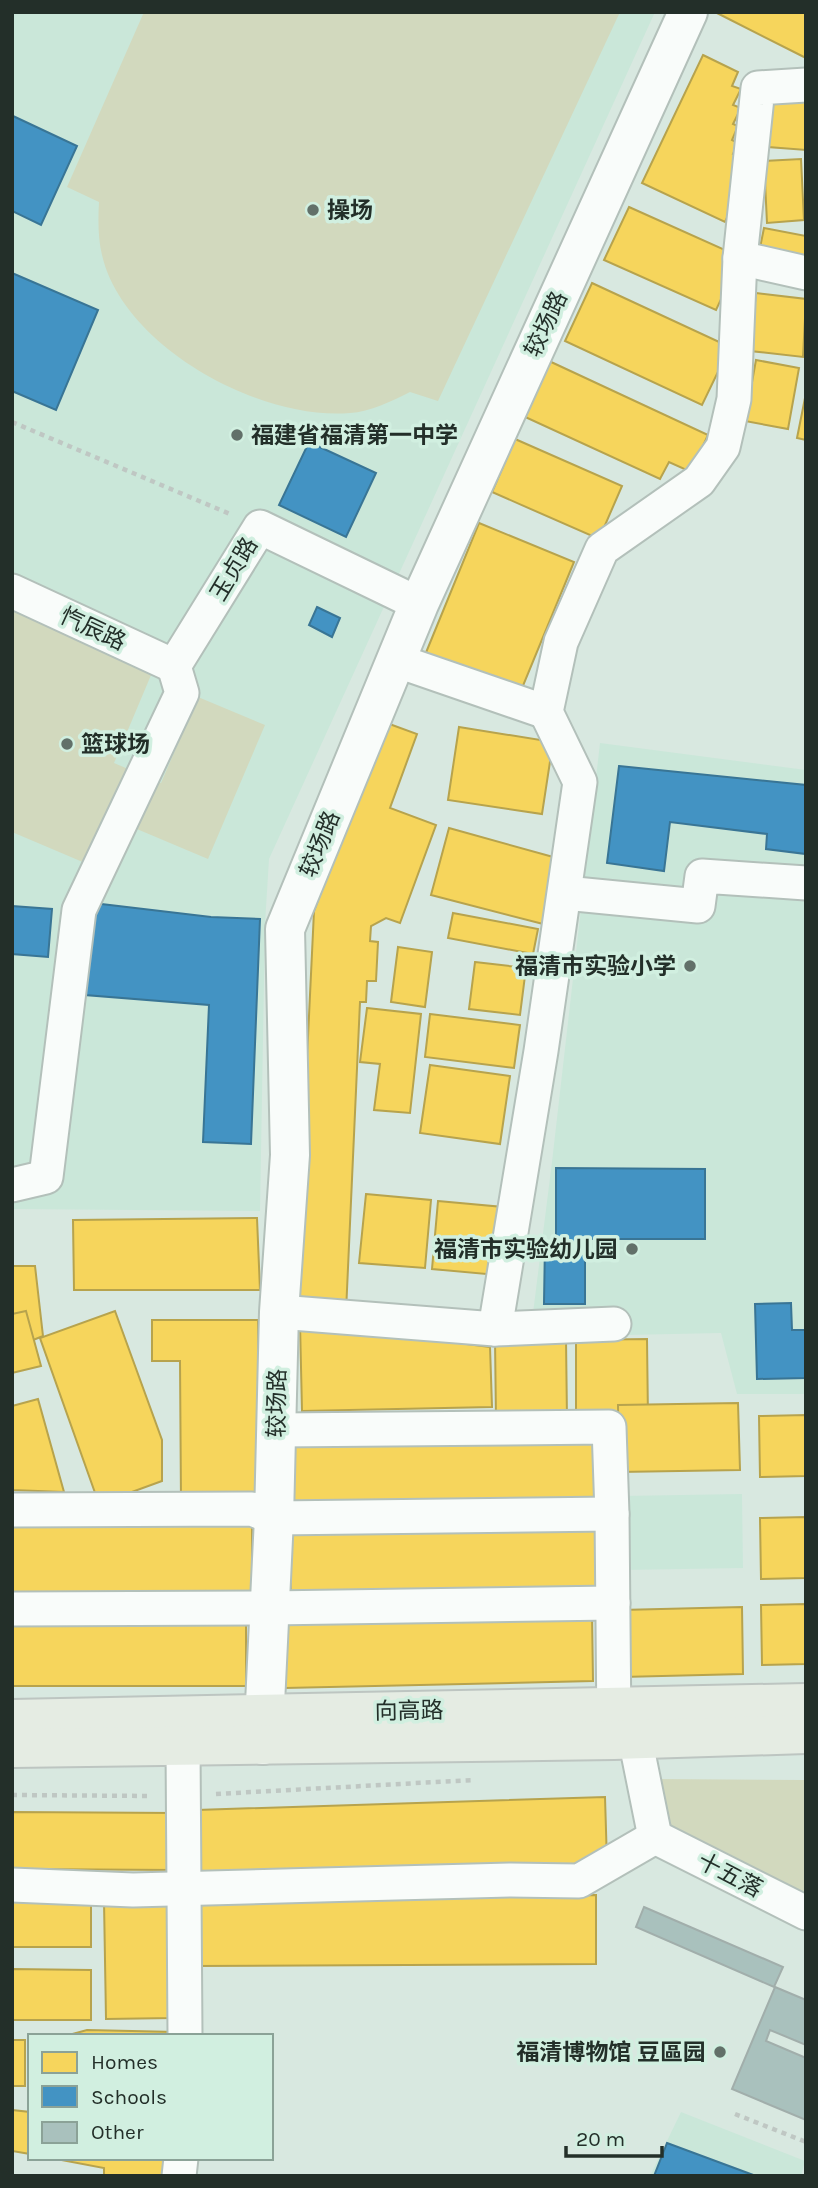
<svg xmlns="http://www.w3.org/2000/svg" width="818" height="2188" font-family="Karla,'Noto Sans SC',sans-serif">
	<style>
		.built { fill: #cae7d9 }
		.green { fill: #d2d9be }
		.homes { fill: #f6d55c; stroke: #b7a34d; stroke-width: 2 }
		.schools { fill: #4393c3; stroke: #397595; stroke-width: 2 }
		.building { fill: #a9c1bd; stroke: #a1aeab; stroke-width: 2 }
		.lines { fill: none; stroke-linecap: round; stroke-linejoin: round }
		.street-casing { stroke: #b3c0ba; stroke-width: 37 }
		.secondary-casing { stroke: #b3c0ba; stroke-width: 42 }
		.primary-casing { stroke: #bdc5c1; stroke-width: 42 }
		.path { stroke: #bfc7c3; stroke-width: 4.5; stroke-dasharray: 5 5; stroke-linecap: butt }
		.street { stroke: #f9fcfa; stroke-width: 33 }
		.secondary { stroke: #f9fcfa; stroke-width: 38 }
		.primary { stroke: #e5ece3; stroke-width: 38 }
		.poi-dot { fill: #627069; stroke: #d1efe0; stroke-width: 2.5 }
		.labels { text-anchor: middle; dominant-baseline: central; stroke-width: 7; stroke-linejoin: round; paint-order: stroke }
		.poi-label { font-size: 23px; font-weight: bold; fill: #232f29; stroke: #d1efe0; text-anchor: start }
		.street-label { font-size: 23px; fill: #232f29; stroke: #d1efe0 }
	</style>
	<rect width="100%" height="100%" fill="#d8e8e0"/>
	<g class="built">
		<path d="M12,12H655L269,859L265,924L260,1211L12,1209Z"/>
		<path d="M600,743L806,770V1394H737L721,1333L530,1337L552,1162Z"/>
		<path d="M742,1494L743,1568L623,1570L621,1496Z"/>
		<path d="M681,2112L805,2161L801,2176H650Z"/>
	</g>
	<g class="green">
		<path d="M144,12H620L438,401L410,392C392,401 370,412 350,413C261,421 123,347 102,255C98,239 98,219 99,202L67,187Z"/>
		<path d="M12,608L154,668L114,763L161,783L198,697L265,725L208,859L106,816L85,863L12,832Z"/>
		<path d="M654,1779L806,1780V1901L661,1829Z"/>
	</g>
	<g class="homes">
		<path d="M715,12H806V58Z"/>
		<path d="M703,55L738,72L732,86L741,89L733,105L741,108L733,124L738,126L732,140L738,143L733,154L740,157L738,194L725,222L642,183Z"/>
		<path d="M772,98L806,101V150L768,147Z"/>
		<path d="M801,159L804,220L767,223L764,161Z"/>
		<path d="M629,207L734,254L731,278L716,310L604,260Z"/>
		<path d="M764,228L806,236V262L759,253Z"/>
		<path d="M592,283L730,347L702,405L565,341Z"/>
		<path d="M756,293L806,299L803,357L750,351Z"/>
		<path d="M756,360L799,368L788,429L745,421Z"/>
		<path d="M549,361L708,435L691,472L669,462L660,479L523,416Z"/>
		<path d="M806,393V440L797,438Z"/>
		<path d="M515,439L622,486L599,539L492,492Z"/>
		<path d="M479,523L574,562L520,693L425,655Z"/>
		<path d="M384,722L417,734L390,808L436,825L400,923L386,918L371,926L370,941L378,942L376,981H367L366,1002H360L346,1312L295,1310L314,911Z"/>
		<path d="M459,727L553,742L542,814L448,800Z"/>
		<path d="M449,828L564,860L547,925L431,895Z"/>
		<path d="M453,913L538,929L533,954L448,938Z"/>
		<path d="M398,947L432,952L425,1007L391,1002Z"/>
		<path d="M475,962L526,968L520,1015L469,1009Z"/>
		<path d="M367,1008L421,1014L410,1113L374,1110L380,1064L360,1062Z"/>
		<path d="M430,1014L520,1025L514,1068L425,1057Z"/>
		<path d="M430,1065L510,1076L500,1144L420,1133Z"/>
		<path d="M366,1194L431,1200L425,1268L359,1263Z"/>
		<path d="M438,1201L503,1207L497,1275L432,1269Z"/>
		<path d="M257,1218L260,1290H74L73,1220Z"/>
		<path d="M12,1266H35L43,1336L21,1345L12,1309Z"/>
		<path d="M26,1311L41,1366L12,1373V1314Z"/>
		<path d="M115,1311L162,1440V1481L99,1504L40,1338Z"/>
		<path d="M152,1320H258L260,1502H181L180,1361H152Z"/>
		<path d="M300,1323L490,1347L492,1407L302,1411Z"/>
		<path d="M495,1339H566L567,1419L496,1420Z"/>
		<path d="M647,1339L648,1420L576,1421V1340Z"/>
		<path d="M38,1399L64,1492L12,1490V1406Z"/>
		<path d="M738,1403L740,1470L619,1472L618,1405Z"/>
		<path d="M806,1415V1476L760,1477L759,1416Z"/>
		<path d="M596,1437L599,1504L290,1514L289,1447Z"/>
		<path d="M252,1513V1595L12,1597V1515Z"/>
		<path d="M806,1517V1578L761,1579L760,1518Z"/>
		<path d="M597,1521L599,1588L291,1597L289,1531Z"/>
		<path d="M806,1604V1664L762,1665L761,1605Z"/>
		<path d="M742,1607L743,1674L622,1677L621,1610Z"/>
		<path d="M592,1614L593,1681L285,1688L284,1621Z"/>
		<rect x="12" y="1619" width="234" height="67"/>
		<path d="M605,1797L607,1863L198,1876L197,1810Z"/>
		<path d="M12,1812L176,1813V1870L12,1869Z"/>
		<path d="M596,1895V1964L194,1966V1898Z"/>
		<path d="M12,1896L91,1897V1947H12Z"/>
		<path d="M172,1900L174,2018L106,2019L104,1901Z"/>
		<path d="M12,1969L91,1970V2020H12Z"/>
		<path d="M87,2030L176,2032V2036H65Z"/>
		<rect x="12" y="2040" width="13" height="46"/>
		<path d="M12,2110L30,2112V2154L12,2151Z"/>
		<path d="M51,2158H169L168,2176H104V2168Z"/>
	</g>
	<g class="schools">
		<path d="M13,116L77,146L41,225L12,211Z"/>
		<path d="M12,273L98,310L56,410L12,391Z"/>
		<path d="M309,442L376,473L346,537L279,505Z"/>
		<path d="M317,607L340,618L332,637L309,625Z"/>
		<path d="M619,766L806,785V854L766,849L767,834L670,822L664,871L607,863Z"/>
		<path d="M93,903L211,917L260,919L251,1144L203,1142L209,1005L85,995Z"/>
		<path d="M12,906L52,909L48,957L12,954Z"/>
		<path d="M556,1168L705,1169V1239H585V1304H544L545,1242H556Z"/>
		<path d="M791,1303L792,1330H806V1378L757,1379L755,1304Z"/>
		<path d="M667,2143L756,2176H654Z"/>
	</g>
	<g class="building">
		<path d="M644,1907L783,1967L774,1987L636,1927Z"/>
		<path d="M775,1987L806,2000V2045L770,2030L766,2041L806,2058V2120L732,2089Z"/>
	</g>
	<g class="lines">
		<g class="street-casing">
			<g id="street">
				<path d="M740,258L806,273"/>
				<path d="M12,591L174,666"/>
				<path d="M395,660L546,712"/>
				<path d="M565,893L698,906L702,876L806,883"/>
				<path d="M12,1185L46,1177L79,910L182,693L174,666L260,527L419,604"/>
				<path d="M279,1312L495,1329L614,1324"/>
				<path d="M495,1329L541,1051L580,782L546,712L561,642L602,549L699,481L723,447L734,399L740,258L758,88L806,85"/>
				<path d="M277,1430L609,1427L612,1514L614,1731"/>
				<path d="M12,1510L252,1509L274,1518L612,1514"/>
				<path d="M12,1609L269,1608L613,1603"/>
				<path d="M635,1738L655,1837"/>
				<path d="M183,1746L185,2036"/>
				<path d="M655,1837L806,1913"/>
				<path d="M12,1885L133,1890L510,1880L579,1881L655,1837"/>
				<path d="M179,2176L181,2158"/>
			</g>
		</g>
		<g class="secondary-casing">
			<path id="secondary" d="M263,1745L274,1518L279,1312L290,1155L285,929L419,604L688,12"/>
		</g>
		<g class="primary-casing">
			<g id="primary">
				<path d="M12,1719L806,1703"/>
				<path d="M12,1748L614,1740L806,1734"/>
			</g>
		</g>
		<g class="path">
			<path d="M12,422L230,514"/>
			<path d="M216,1794L473,1780"/>
			<path d="M12,1795L151,1796"/>
			<path d="M735,2114L806,2142"/>
		</g>
		<use href="#street" class="street"/>
		<use href="#secondary" class="secondary"/>
		<use href="#primary" class="primary"/>
	</g>
	<g class="poi-dot">
		<circle cx="313" cy="210" r="7"/>
		<circle cx="237" cy="435" r="7"/>
		<circle cx="67" cy="744" r="7"/>
		<circle cx="690" cy="966" r="7"/>
		<circle cx="632" cy="1249" r="7"/>
		<circle cx="720" cy="2052" r="7"/>
	</g>
	<g class="labels">
		<g class="poi-label">
			<text x="327" y="210">操场</text>
			<text x="251" y="435">福建省福清第一中学</text>
			<text x="81" y="744">篮球场</text>
			<text x="676" y="966" text-anchor="end">福清市实验小学</text>
			<text x="618" y="1249" text-anchor="end">福清市实验幼儿园</text>
			<text x="706" y="2052" text-anchor="end">福清博物馆 豆區园</text>
		</g>
		<g class="street-label">
			<text transform="translate(546 324) rotate(-65)">较场路</text>
			<text transform="translate(234 569) rotate(-59)">玉贞路</text>
			<text transform="translate(93 629) rotate(25)">忾辰路</text>
			<text transform="translate(320 844) rotate(-68)">较场路</text>
			<text transform="translate(277 1403) rotate(-89)">较场路</text>
			<text transform="translate(409 1711) rotate(-1)">向高路</text>
			<text transform="translate(730 1875) rotate(27)">十五落</text>
		</g>
	</g>
	<rect width="818" height="2188" fill="none" stroke="#232f29" stroke-width="28"/>
	<rect x="28" y="2034" width="245" height="126" fill="#d1efe0" stroke="#8ba297" stroke-width="2"/>
	<rect x="42" y="2052" width="35" height="21" fill="#f6d55c" stroke="#8ba297" stroke-width="2"/>
	<text x="91" y="2069" font-size="21" fill="#232f29">Homes</text>
	<rect x="42" y="2086" width="35" height="21" fill="#4393c3" stroke="#8ba297" stroke-width="2"/>
	<text x="91" y="2104" font-size="21" fill="#232f29">Schools</text>
	<rect x="42" y="2122" width="35" height="21" fill="#a9c1bd" stroke="#8ba297" stroke-width="2"/>
	<text x="91" y="2139" font-size="21" fill="#232f29">Other</text>
	<path d="M566 2146v10h96v-10" fill="none" stroke="#232f29" stroke-width="3.5"/>
	<text x="576" y="2146" font-size="21" fill="#232f29" stroke="#d1efe0" stroke-width="5" paint-order="stroke">20 m</text>
</svg>
